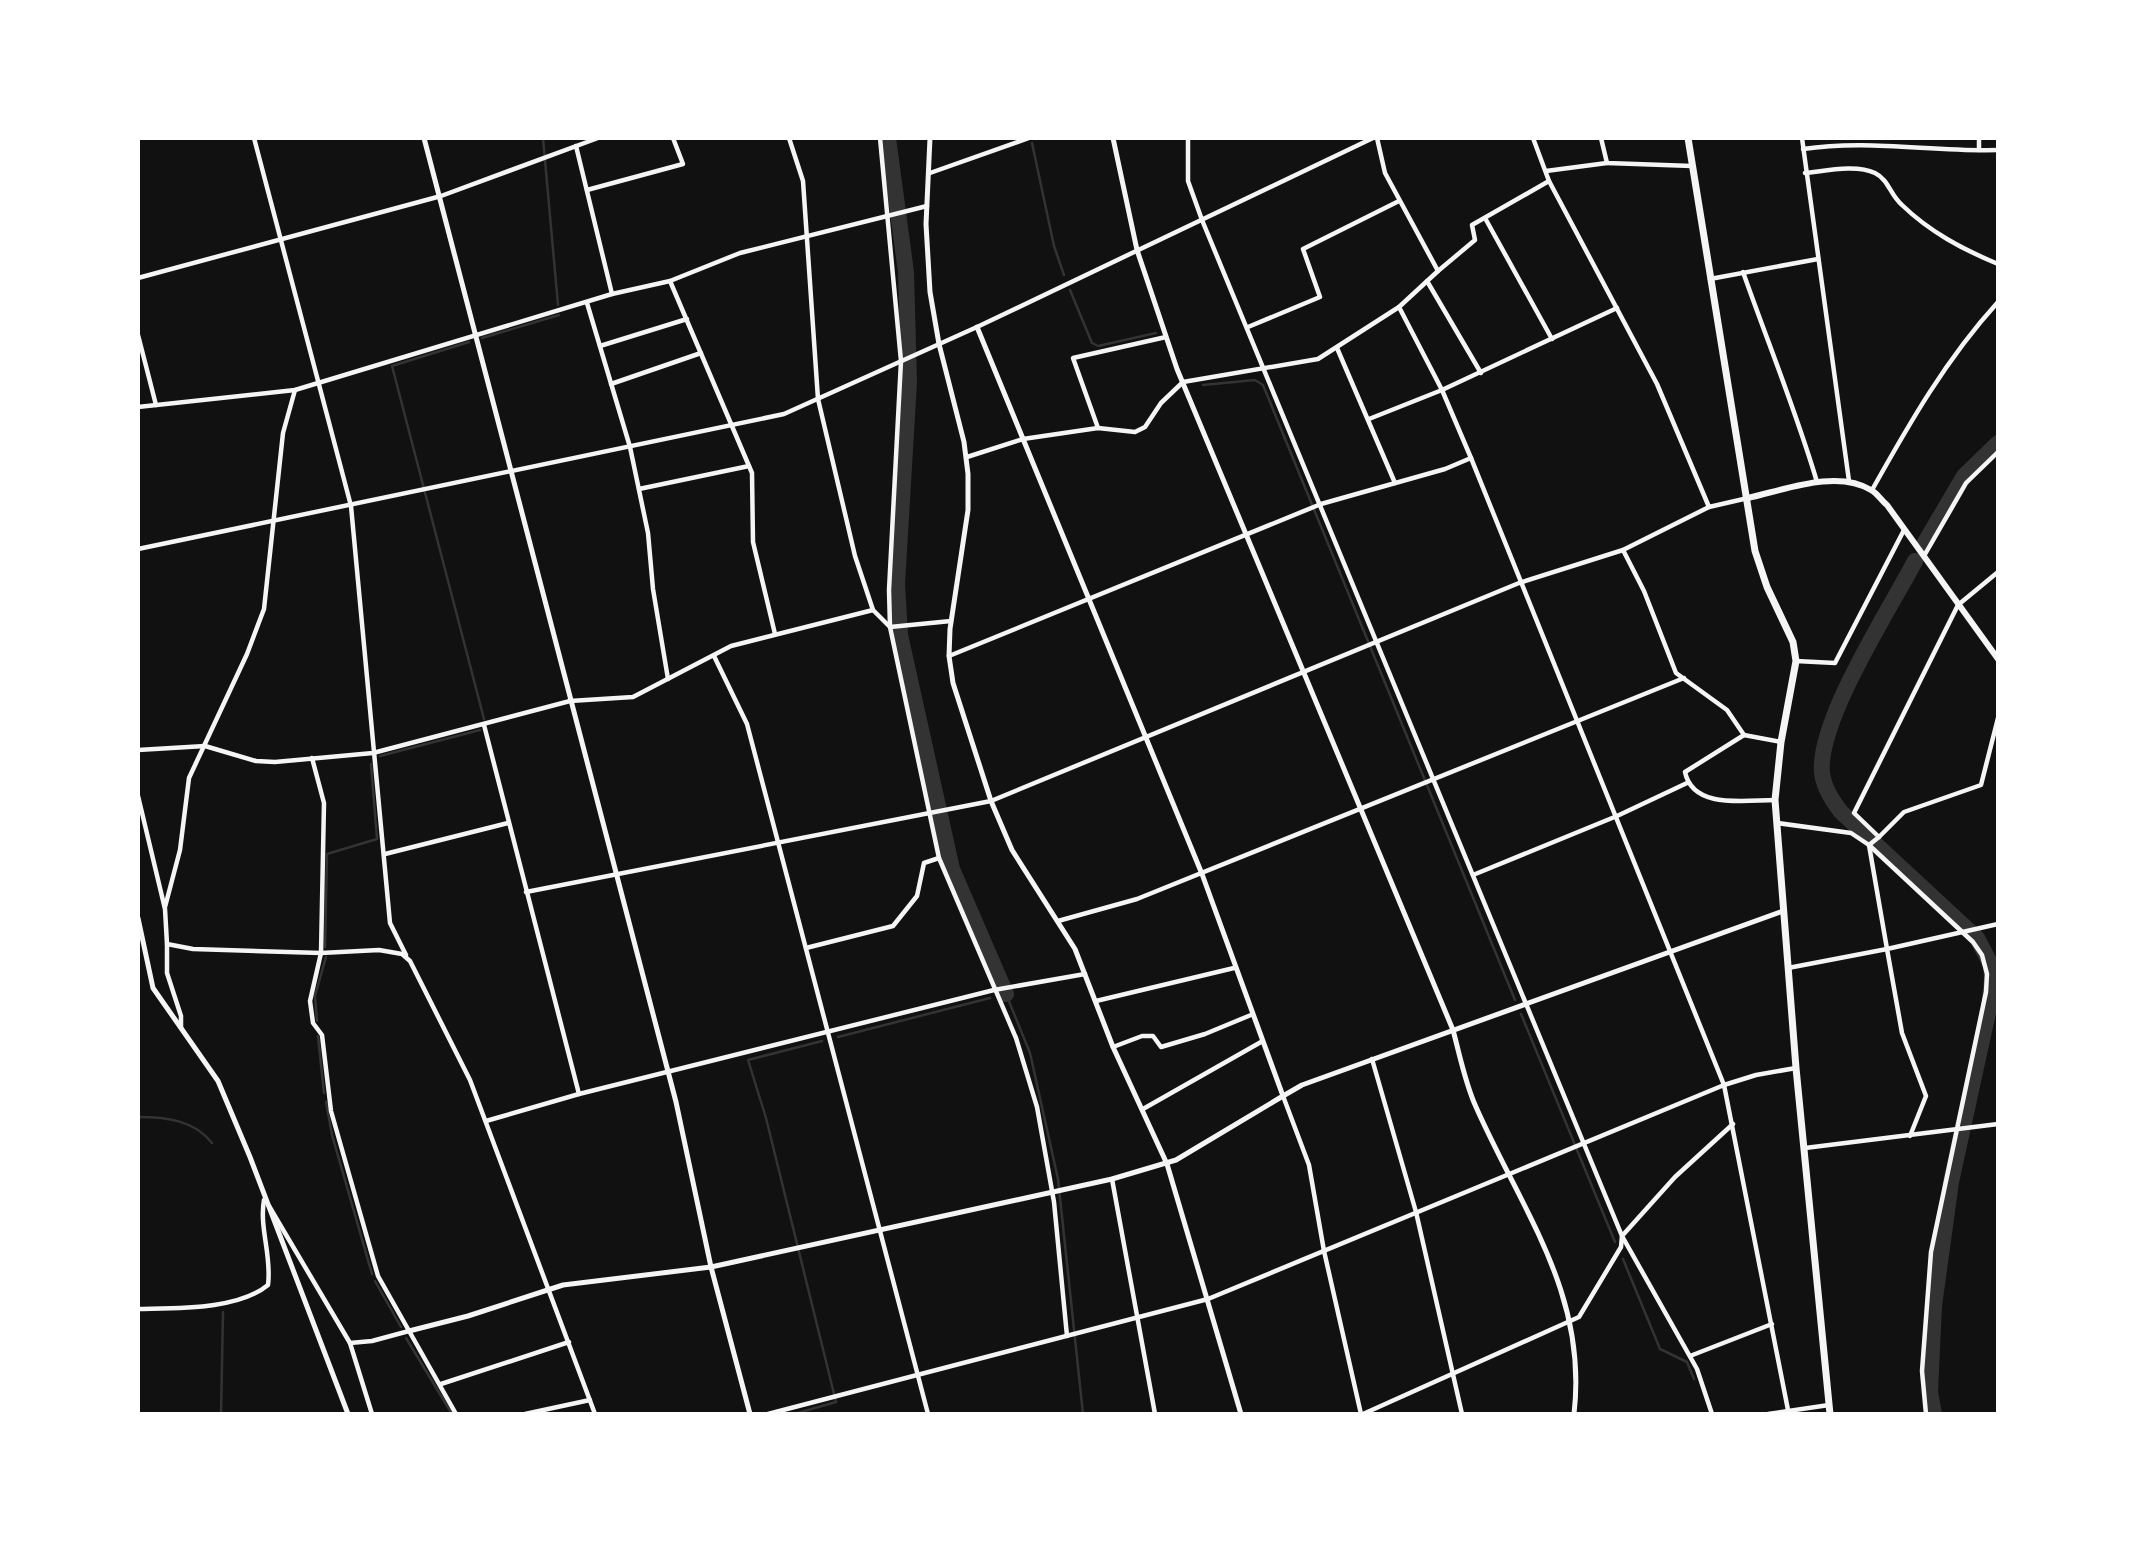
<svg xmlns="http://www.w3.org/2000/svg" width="2136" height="1552" font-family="'Roboto Condensed',sans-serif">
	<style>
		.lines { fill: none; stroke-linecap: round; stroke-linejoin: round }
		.stream { stroke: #333; stroke-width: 2.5 }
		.river { stroke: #333; stroke-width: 16 }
		.minor { stroke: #f5f5f5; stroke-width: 4.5 }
		.tertiary { stroke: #f5f5f5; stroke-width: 5 }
		.secondary { stroke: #f5f5f5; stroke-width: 6 }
		.primary { stroke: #f5f5f5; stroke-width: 7 }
	</style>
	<rect width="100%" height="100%" fill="#111"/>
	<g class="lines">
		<g class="stream">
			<path d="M543,138L558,305"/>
			<path d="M1032,143L1054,246L1064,275"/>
			<path d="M1070,290L1092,343L1098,346L1156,333"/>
			<path d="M482,338L559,315"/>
			<path d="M469,342L392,366L484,719"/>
			<path d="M1203,385L1255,380L1263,385L1515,1000"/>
			<path d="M380,756L480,730"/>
			<path d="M325,947L327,854L377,839L371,764"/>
			<path d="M1002,995L1006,994L1030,1053L1058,1179L1083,1414"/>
			<path d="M1521,1014L1615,1242"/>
			<path d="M317,1021L315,996L326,957"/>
			<path d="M318,1036L324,1093"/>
			<path d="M838,1037L990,998"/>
			<path d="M326,1102L332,1135L372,1274"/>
			<path d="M138,1117C166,1117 194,1120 212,1143"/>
			<path d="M1623,1259L1660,1349L1687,1362L1694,1379"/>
			<path d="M375,1281L401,1327"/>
			<path d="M406,1338L452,1414"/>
			<path d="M221,1414L223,1312"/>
			<path d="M794,1414L836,1402L766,1118L748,1060L822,1041"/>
		</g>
		<g class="river">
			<path d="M888,138L906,272L909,382L897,584L900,635L952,869L1006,994"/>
			<path d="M1924,544L1964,476L1998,443"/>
			<path d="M1915,561C1890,609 1817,721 1822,773C1824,788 1832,800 1841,812L1977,938L1991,965L1992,979L1989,1008L1951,1182L1934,1306L1930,1392L1934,1414"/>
		</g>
		<g class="minor">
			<path d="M254,138L351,506L390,923L406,955"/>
			<path d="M789,138L803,181L818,399L855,556L873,610L890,627L951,621"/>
			<path d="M880,138L901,361L889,590L890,627L939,858L1016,1038L1037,1107L1054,1202L1067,1336"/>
			<path d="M1188,138V181L1202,220L1622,1236L1697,1369L1712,1414"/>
			<path d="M1377,138L1385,173L1438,271L1399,307L1442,390L1471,458L1724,1085L1788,1410"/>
			<path d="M1533,138L1549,181L1657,384L1709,507L1748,498"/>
			<path d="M1601,138L1607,163L1692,166"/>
			<path d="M1802,138L1849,481"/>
			<path d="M576,146L612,294"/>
			<path d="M1803,149C1868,139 1932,152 1998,150"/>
			<path d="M1979,150V138"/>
			<path d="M1546,171L1607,163"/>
			<path d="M930,173L1029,138"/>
			<path d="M1805,173C1825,171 1856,164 1875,173C1889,180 1890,195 1902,205C1930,232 1962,249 1998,264"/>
			<path d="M587,190L683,164L673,138"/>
			<path d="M1485,218L1552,339"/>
			<path d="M1438,271L1475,240L1472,225L1549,181"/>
			<path d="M1743,272C1768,343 1796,411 1817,482"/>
			<path d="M138,278L441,196L598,138"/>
			<path d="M1710,279L1818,259"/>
			<path d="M670,281L752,473L753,542L775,634"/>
			<path d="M1427,281L1481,373"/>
			<path d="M587,303L630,447L648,533L653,589L668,679"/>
			<path d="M1248,327L1320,297L1303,249L1399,201"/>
			<path d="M138,335L156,405"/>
			<path d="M600,346L687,319"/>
			<path d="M1337,348L1395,483"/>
			<path d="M611,384L701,353"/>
			<path d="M138,407L295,390L612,294L670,281L740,253L927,206"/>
			<path d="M1369,419L1442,390L1617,308"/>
			<path d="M1098,428L1073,358L1166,337"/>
			<path d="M967,457L1023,439L1098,428L1135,432L1145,427L1161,403L1183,382L1318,359L1399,307"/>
			<path d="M639,489L749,466"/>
			<path d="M1872,490C1909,424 1946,359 1998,302"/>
			<path d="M138,549L784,414L977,327L1373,138"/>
			<path d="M1623,550L1644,591L1676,673L1727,710L1744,735L1685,772C1693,810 1746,800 1775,800"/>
			<path d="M1924,556L1966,483L1998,452"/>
			<path d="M714,656L747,724L928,1414"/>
			<path d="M949,656L1321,504L1445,469L1471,458"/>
			<path d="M1796,661L1835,663L1904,530"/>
			<path d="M484,725L579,1094L486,1121"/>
			<path d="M1744,735L1781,742"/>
			<path d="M138,750L205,746L256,761L275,762L373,753L570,701L633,697L731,646L873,610"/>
			<path d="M312,758L324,803L321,953L310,1001L313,1023L322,1035L331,1111L378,1276L456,1414"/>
			<path d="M138,796L165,909L167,944L193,949L321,953L379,950L402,954L410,961L470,1080L595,1414"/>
			<path d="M1777,823L1851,833L1869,845L1973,942L1982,955L1987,974L1986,992L1931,1252L1922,1371L1926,1414"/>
			<path d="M1879,837L1904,812L1981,785L1998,718"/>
			<path d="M385,854L508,823"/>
			<path d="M1473,875L1617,816L1687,783"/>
			<path d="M526,892L991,801L1519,583L1623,550L1709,507"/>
			<path d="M165,907L180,850L189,778L247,654L264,609L283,433L295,390"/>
			<path d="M1058,921L1137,899L1684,678"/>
			<path d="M167,944V973L181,1016V1028"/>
			<path d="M806,948L893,926L917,896L924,863L939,858"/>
			<path d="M1788,968L1887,949L1869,845L1879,837L1854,813L1958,605L1998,572"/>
			<path d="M1096,1001L1234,968"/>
			<path d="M1113,1047L1142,1036H1153L1161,1047L1205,1034L1251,1015"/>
			<path d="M1372,1059L1416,1212L1462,1414"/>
			<path d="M579,1094L994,990L1085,974"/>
			<path d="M1283,1096L1309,1165L1324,1251L1361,1414"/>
			<path d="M1143,1109L1261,1042"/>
			<path d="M1910,1136L1926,1096L1902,1033L1887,949L1998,924"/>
			<path d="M1805,1148L1998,1124"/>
			<path d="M1112,1179L1155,1414"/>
			<path d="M269,1206L350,1343L372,1341L409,1331"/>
			<path d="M138,1309C177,1308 238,1310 268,1285C272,1256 259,1228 264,1200"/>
			<path d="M350,1343L372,1414"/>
			<path d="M1690,1356L1772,1324"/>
			<path d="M441,1384L569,1342"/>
			<path d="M525,1414L590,1400"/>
			<path d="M768,1414L1208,1299L1724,1085L1756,1075L1796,1068"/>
			<path d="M1363,1414L1579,1317L1621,1247L1622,1236L1675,1177L1733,1124"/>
			<path d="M1768,1414L1829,1405"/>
		</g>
		<g class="tertiary">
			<path d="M424,138L676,1102L711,1267L750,1414"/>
			<path d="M930,138L926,224L930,292L939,344L964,442L968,474V510L950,629L949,656L953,683L991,801L1012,850L1075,949L1113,1047L1167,1164L1241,1414"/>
			<path d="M1113,138L1137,250L1177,369L1453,1030C1460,1056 1465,1083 1476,1107C1522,1211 1588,1294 1574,1414"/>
			<path d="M138,918L153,988L218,1081L250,1157L348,1414"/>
			<path d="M1283,1096L1302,1085L1783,911"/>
			<path d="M409,1331L468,1316L563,1285L711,1267L1112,1179L1176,1160L1283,1096L1202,874L977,327"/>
		</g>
		<path class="secondary" d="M1748,498C1784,490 1837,469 1871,490C1877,493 1882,501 1887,505L1998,659"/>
		<path class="primary" d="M1688,138L1755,551L1767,587L1793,642L1796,661L1781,742L1775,800L1796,1068L1830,1414"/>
	</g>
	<rect width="2136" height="1552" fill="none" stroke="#ffffff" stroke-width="280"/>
</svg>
